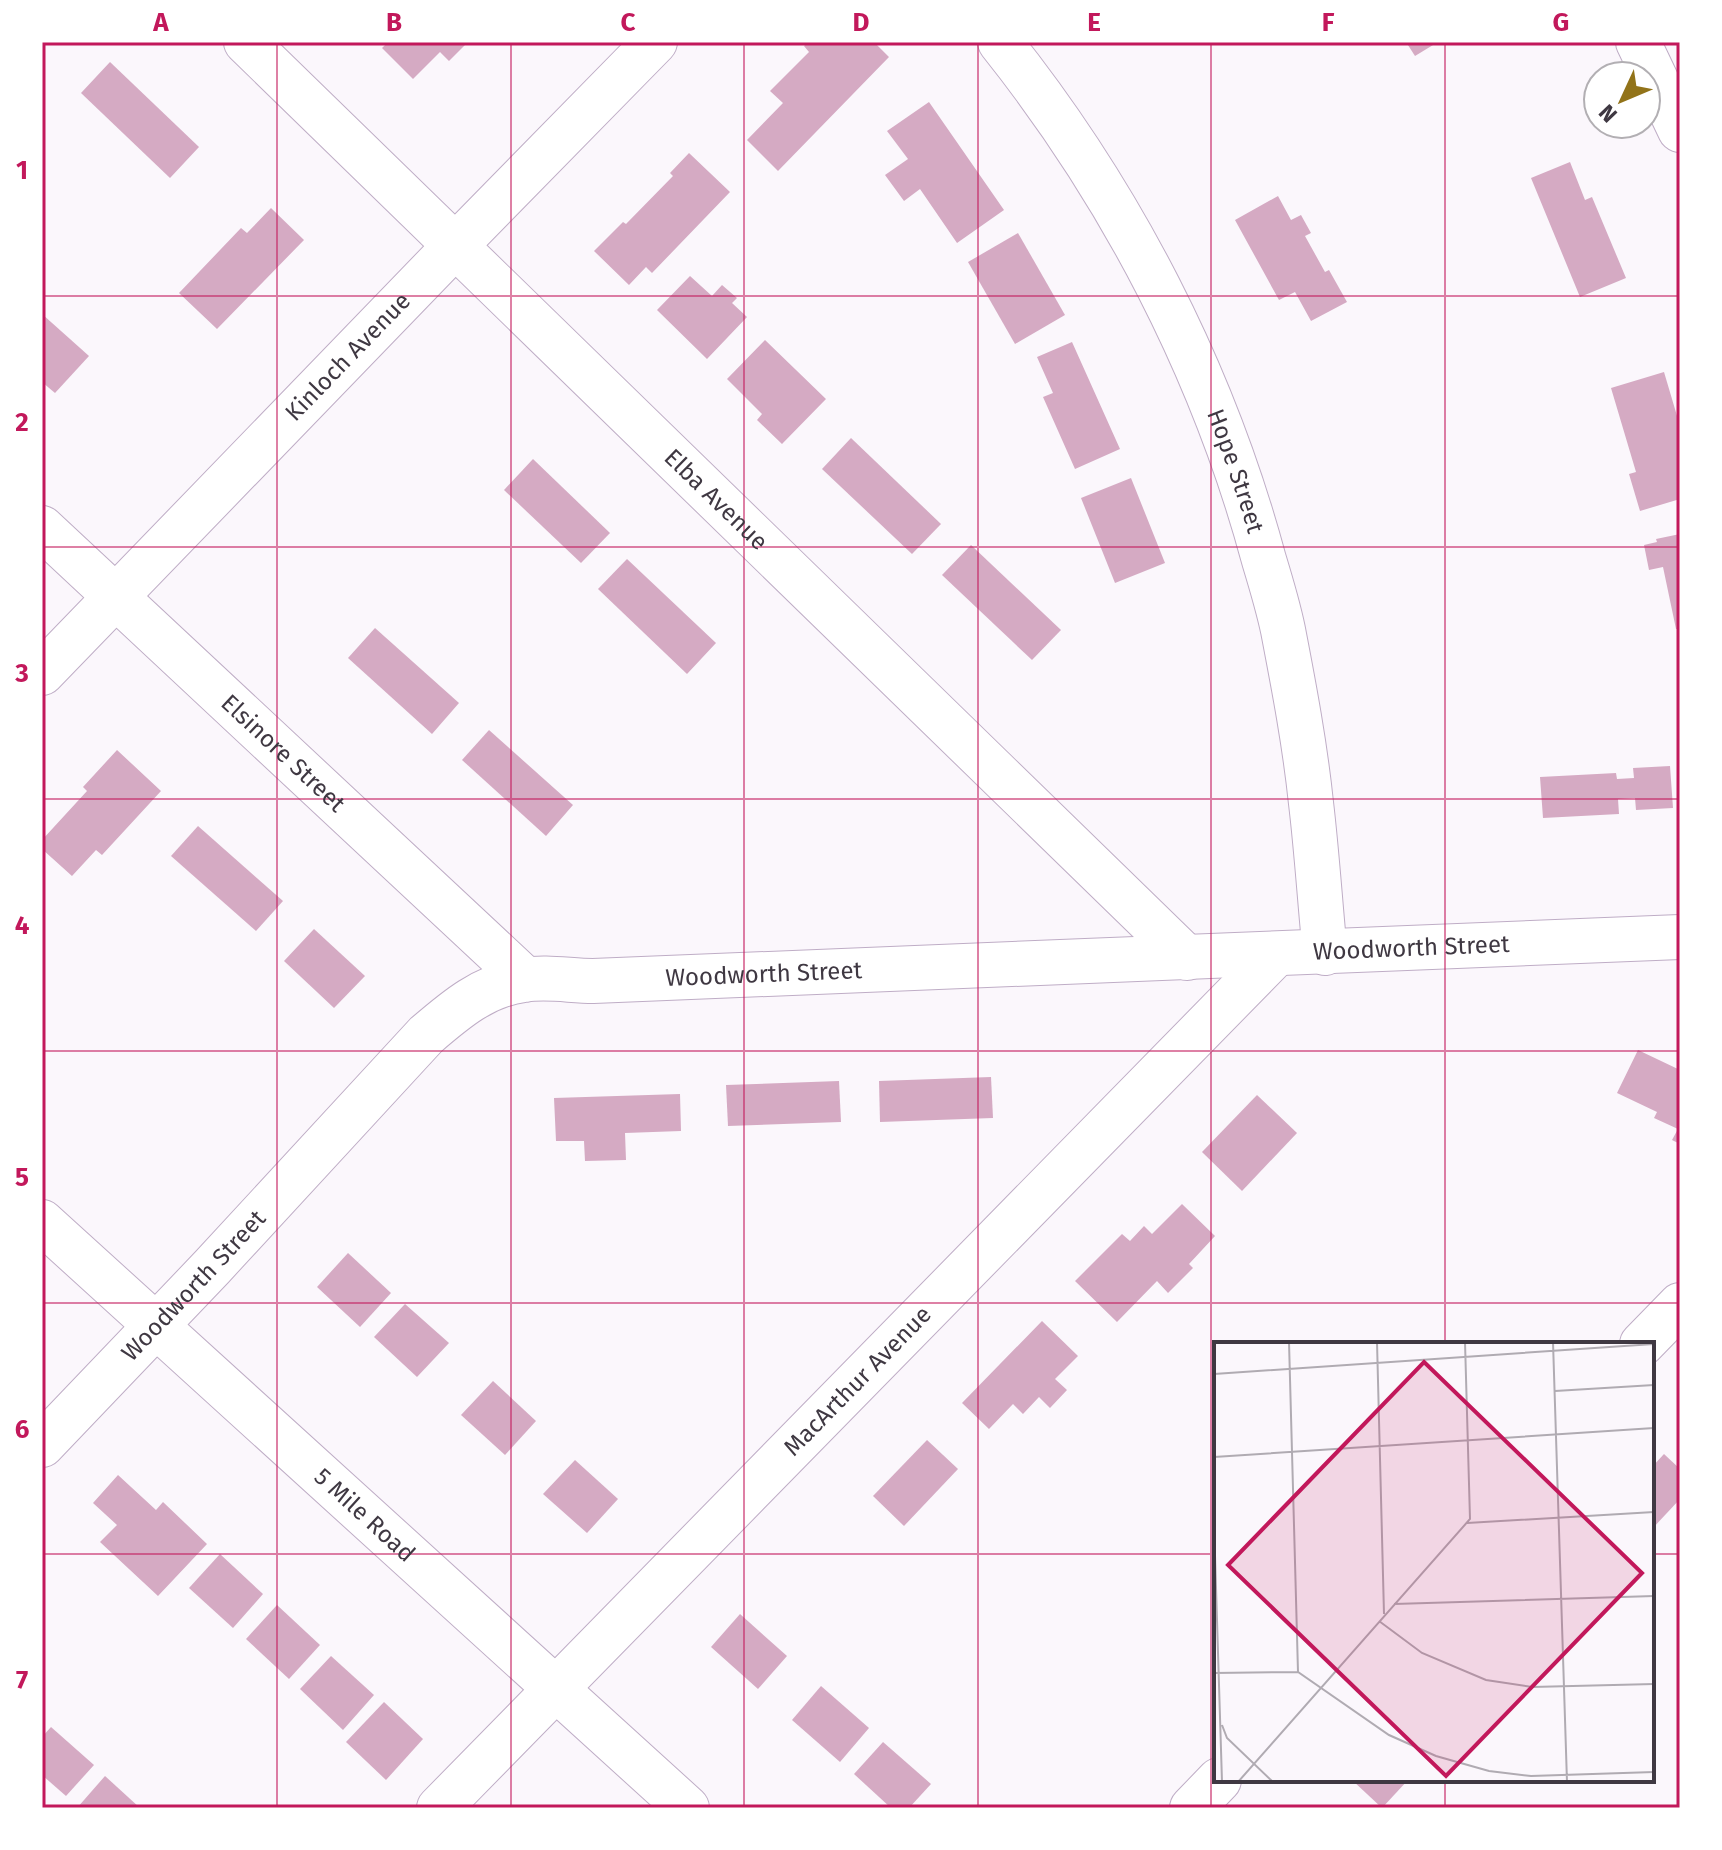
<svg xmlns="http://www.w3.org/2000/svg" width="1722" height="1850" font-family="'Fira Sans',sans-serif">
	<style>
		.building { fill: #d5aac3 }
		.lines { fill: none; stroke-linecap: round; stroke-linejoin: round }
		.minor-casing { stroke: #bfadc6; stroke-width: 46 }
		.major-casing { stroke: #bfadc6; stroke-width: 46 }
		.minor { stroke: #fff; stroke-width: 44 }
		.major { stroke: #fff; stroke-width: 44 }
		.grid { fill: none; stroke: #c2185b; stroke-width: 2; stroke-opacity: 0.55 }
		.labels { text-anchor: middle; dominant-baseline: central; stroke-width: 8; stroke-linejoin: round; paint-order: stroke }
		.street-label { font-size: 24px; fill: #3f3842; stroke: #fff }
		.inset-road { fill: none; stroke: #b0abb2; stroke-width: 2 }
		.view { fill: #c2185b; fill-opacity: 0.15; stroke: #c2185b; stroke-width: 4 }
		.inset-edge { fill: none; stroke: #3f3842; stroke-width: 4 }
		.neatline { fill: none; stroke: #c2185b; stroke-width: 3 }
		.grid-label { font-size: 26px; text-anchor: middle; font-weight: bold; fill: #c2185b }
	</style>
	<rect width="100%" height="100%" fill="#fbf7fc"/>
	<g class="building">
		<path d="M388,42H468L449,61L440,52L413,79L382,48Z"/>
		<path d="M808,42H874L889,57L778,171L747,140L783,103L770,91L809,52L804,46Z"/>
		<path d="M1406,42H1438L1415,56Z"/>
		<path d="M110,62L199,147L170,178L81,93Z"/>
		<path d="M929,102L1004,210L957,243L920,189L904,201L885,175L908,159L887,131Z"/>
		<path d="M689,153L730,192L652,273L646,267L629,285L594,251L623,222L626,224L673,176L670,173Z"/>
		<path d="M1570,162L1585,200L1592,197L1626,278L1580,297L1531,178Z"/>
		<path d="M1278,196L1291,220L1301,215L1311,233L1305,236L1325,272L1329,270L1347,302L1311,321L1295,292L1279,300L1235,220Z"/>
		<path d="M271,208L304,240L217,329L179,293L241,228L247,233Z"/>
		<path d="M1018,233L1065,315L1015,344L968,262Z"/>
		<path d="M690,276L712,296L722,285L737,298L732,303L747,317L707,359L657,310Z"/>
		<path d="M42,314L89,356L55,393L42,382Z"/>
		<path d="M765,340L826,399L782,444L757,420L762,414L727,379Z"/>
		<path d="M1072,342L1120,449L1075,469L1043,397L1053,393L1037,357Z"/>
		<path d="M1664,372L1680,426V499L1640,511L1629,474L1636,472L1611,388Z"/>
		<path d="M851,438L941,524L912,554L822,469Z"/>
		<path d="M533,459L610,533L581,563L504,490Z"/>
		<path d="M1131,478L1165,563L1115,583L1081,498Z"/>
		<path d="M1680,534V629H1676L1663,567L1649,570L1644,545L1657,542L1656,539Z"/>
		<path d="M971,545L1061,630L1032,660L942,575Z"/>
		<path d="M627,559L716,643L687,674L598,589Z"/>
		<path d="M375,628L459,703L432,734L348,658Z"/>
		<path d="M489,730L573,805L546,836L462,760Z"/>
		<path d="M117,750L161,791L102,855L96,850L72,876L42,849V840L87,791L83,787Z"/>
		<path d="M1670,766L1673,808L1636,810L1635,798L1618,799L1619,814L1543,818L1540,777L1616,773L1617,779L1634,778L1633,768Z"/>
		<path d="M198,826L283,901L256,931L171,856Z"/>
		<path d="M314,929L365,976L334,1008L284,961Z"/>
		<path d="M1638,1050L1680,1070V1144L1672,1140L1678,1129L1654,1118L1657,1112L1617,1093Z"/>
		<path d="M991,1077L993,1118L880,1122L879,1081Z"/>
		<path d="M839,1081L841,1122L728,1126L726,1085Z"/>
		<path d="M680,1094L681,1131L625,1133L626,1160L585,1161L584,1141H556L554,1098Z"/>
		<path d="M1257,1095L1297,1133L1242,1191L1202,1152Z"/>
		<path d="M1182,1204L1215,1236L1189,1264L1193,1268L1168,1293L1157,1281L1117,1322L1075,1281L1122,1234L1130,1241L1144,1226L1152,1234Z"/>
		<path d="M348,1253L391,1293L360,1327L317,1287Z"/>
		<path d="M405,1304L449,1343L417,1377L374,1337Z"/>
		<path d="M1042,1321L1078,1356L1055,1379L1067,1390L1050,1408L1039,1397L1023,1414L1013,1404L989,1429L962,1403Z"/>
		<path d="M493,1381L536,1421L505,1455L461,1415Z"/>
		<path d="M927,1440L958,1469L904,1526L873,1496Z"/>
		<path d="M1664,1454L1680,1469V1499L1652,1529V1467Z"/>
		<path d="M575,1460L618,1499L587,1533L543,1494Z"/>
		<path d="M118,1475L156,1510L163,1502L207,1544L158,1596L100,1542L117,1525L93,1503Z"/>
		<path d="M220,1554L263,1594L233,1628L189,1588Z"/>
		<path d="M277,1605L320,1645L289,1679L246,1639Z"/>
		<path d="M740,1614L787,1656L758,1689L711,1647Z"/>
		<path d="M331,1656L374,1695L343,1730L300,1689Z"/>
		<path d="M821,1686L869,1728L840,1762L792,1720Z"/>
		<path d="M384,1702L423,1739L386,1780L346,1742Z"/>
		<path d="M51,1727L94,1765L66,1796L42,1775V1737Z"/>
		<path d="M883,1742L931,1784L909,1808H891L854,1774Z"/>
		<path d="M105,1776L140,1808H77Z"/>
		<path d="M1352,1780H1408L1382,1808Z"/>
	</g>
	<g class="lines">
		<g class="minor-casing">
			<g id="minor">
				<path id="s1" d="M246,42L1187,958"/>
				<path id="s2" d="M1000,42C1122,195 1213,371 1264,560C1271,583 1278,606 1283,630C1294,687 1305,745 1311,803C1317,853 1320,903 1325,953"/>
				<path d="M1638,42L1680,130"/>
				<path id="s3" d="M42,528L525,979"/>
				<path id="s4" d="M42,673L454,247L655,42"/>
				<path d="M1642,1344L1680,1305"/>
				<path id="s5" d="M42,1445L212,1267L426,1035C455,1010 484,985 524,980C546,976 571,981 593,981L1680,937"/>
				<path id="s6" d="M439,1808L1275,955"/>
				<path d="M1192,1808L1219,1780"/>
			</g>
		</g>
		<g class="major-casing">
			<g id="major">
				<path id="s7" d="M42,1222L687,1808"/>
			</g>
		</g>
		<use href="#minor" class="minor"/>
		<use href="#major" class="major"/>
	</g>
	<path class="grid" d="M277,42V1808M511,42V1808M744,42V1808M978,42V1808M1211,42V1808M1445,42V1344M42,296H1680M42,547H1680M42,799H1680M42,1051H1680M42,1303H1680M42,1554H1216M1652,1554H1680M1445,1780V1808"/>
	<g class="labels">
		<g class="street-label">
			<text stroke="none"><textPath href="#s4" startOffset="440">Kinloch Avenue</textPath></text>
			<text stroke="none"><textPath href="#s2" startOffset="492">Hope Street</textPath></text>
			<text stroke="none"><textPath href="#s1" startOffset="656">Elba Avenue</textPath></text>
			<text stroke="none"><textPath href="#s3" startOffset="330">Elsinore Street</textPath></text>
			<text stroke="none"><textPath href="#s5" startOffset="1564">Woodworth Street</textPath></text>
			<text stroke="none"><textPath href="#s5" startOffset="916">Woodworth Street</textPath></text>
			<text stroke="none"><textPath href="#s5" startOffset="220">Woodworth Street</textPath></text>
			<text stroke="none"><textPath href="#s6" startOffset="598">MacArthur Avenue</textPath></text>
			<text stroke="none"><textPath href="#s7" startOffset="436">5 Mile Road</textPath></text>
		</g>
	</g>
	<g transform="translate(1214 1342)">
		<rect width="440" height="440" fill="#fbf7fc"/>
		<path class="inset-road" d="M75,0L84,330M163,0L170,272M339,0L353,440M0,32L440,2M341,49L440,43M0,115L440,86M0,181L8,440M253,181L440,170M180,262L440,254M165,279L208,311L272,338L318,345L440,342M0,331L84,330L175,393L222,414L275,429L317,434L440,430M8,383L13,396L59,440M24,440L256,177L251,0"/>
		<path class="view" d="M210,20L428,231L232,434L14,223Z"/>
		<rect width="440" height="440" class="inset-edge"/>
	</g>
	<rect width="1722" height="1850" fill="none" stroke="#ffffff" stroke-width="88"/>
	<g transform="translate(1622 100) rotate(226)"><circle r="38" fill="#ffffff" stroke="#b2afb3" stroke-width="2"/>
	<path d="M0-6L14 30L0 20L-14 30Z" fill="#927319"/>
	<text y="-12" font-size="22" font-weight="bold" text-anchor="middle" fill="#3f3842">N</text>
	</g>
	<rect x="44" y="44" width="1634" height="1762" class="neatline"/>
	<g class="grid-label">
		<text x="161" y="31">A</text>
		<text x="394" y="31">B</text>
		<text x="628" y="31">C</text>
		<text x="861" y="31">D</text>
		<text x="1094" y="31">E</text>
		<text x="1328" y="31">F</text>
		<text x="1561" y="31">G</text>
		<text x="22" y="179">1</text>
		<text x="22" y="431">2</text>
		<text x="22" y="682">3</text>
		<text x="22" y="934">4</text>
		<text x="22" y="1186">5</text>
		<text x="22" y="1438">6</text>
		<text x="22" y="1689">7</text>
	</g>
</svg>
